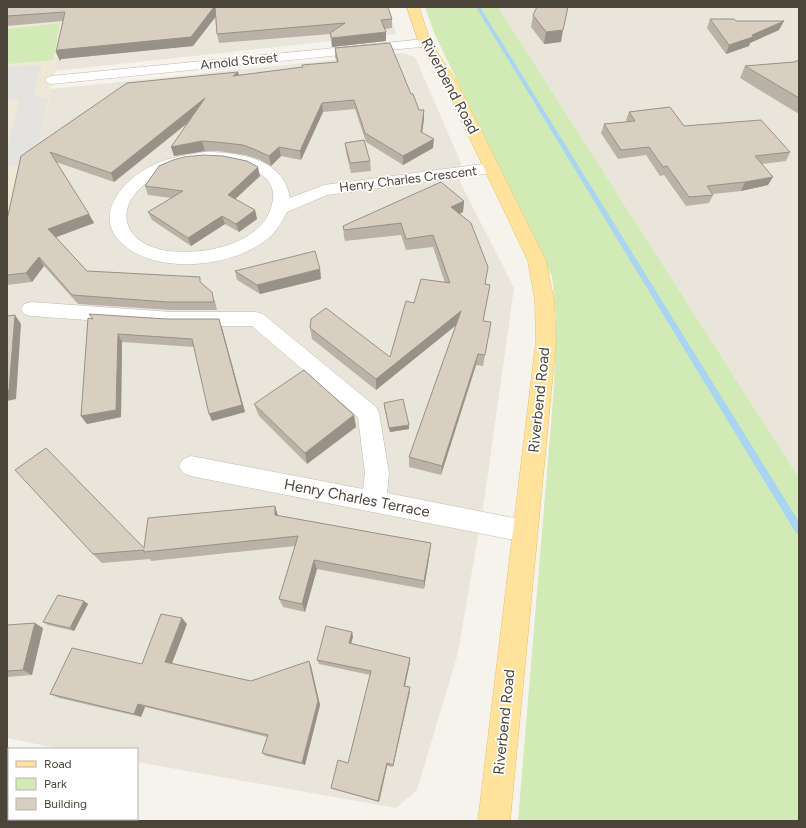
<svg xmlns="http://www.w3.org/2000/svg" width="806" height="828" font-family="Figtree,sans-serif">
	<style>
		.residential { fill: #eae5da }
		.education { fill: #efe8d6 }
		.green { fill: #d2eab5 }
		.parking { fill: #e5e3e0 }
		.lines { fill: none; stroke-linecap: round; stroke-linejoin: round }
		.stream { fill: #a9d4f2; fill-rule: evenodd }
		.minor-casing { stroke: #c2bbae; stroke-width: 1 }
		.major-casing { stroke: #e6c16a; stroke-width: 1 }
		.minor { fill: #fff; fill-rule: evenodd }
		.major { fill: #ffe39c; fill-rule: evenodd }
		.wall { fill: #bab2a6 }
		.shaded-wall { fill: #979187 }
		.building { fill: #d8cfc1; stroke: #979187 }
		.labels { text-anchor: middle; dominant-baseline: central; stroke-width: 3.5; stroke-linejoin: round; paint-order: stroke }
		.far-street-label { font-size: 13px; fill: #4b4439; stroke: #fff }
		.street-label { font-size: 15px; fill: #4b4439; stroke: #fff }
	</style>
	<rect width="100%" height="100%" fill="#f6f3ec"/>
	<g class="residential">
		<path d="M7,7H388L396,34L55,71L61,22L7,27Z"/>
		<path d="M498,7H799V478Z"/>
		<path d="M403,53L415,57L461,163L460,182L514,288L485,495L458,653L417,790L396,808L137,762V749H61L7,738V289L10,285L16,255L51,89Z"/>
	</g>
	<path class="education" d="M61,22L55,71L16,255L10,286L7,289V27Z"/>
	<g class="green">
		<path d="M425,7H498L799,478V821H518L554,388L556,317L552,276L435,35Z"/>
		<path d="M60,23L53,60L7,64V29Z"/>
	</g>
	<path class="parking" d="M32,65L41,66L42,68L38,75L34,96L48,99L35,163L7,166V149L19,100L7,99V67Z"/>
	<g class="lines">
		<path class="stream" d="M476,7H480L799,522V534L796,533Z"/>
		<g class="minor-casing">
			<g id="minor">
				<path d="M425,39L430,40L431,43L430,46L52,84L47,83L45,80L47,77L52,76Z"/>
				<path d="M205,152C238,152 284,158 290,198L324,185L491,163L497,165L499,168L497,171L491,173L327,195L287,212C283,220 278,228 272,235C240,266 166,275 129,249C87,220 121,180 155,164C171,157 188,155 205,152ZM205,162C228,162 277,166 273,200C271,210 267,220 259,227C236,249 199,254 168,251C155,249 137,243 130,230C115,200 151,176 175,167C185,164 195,163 205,162Z"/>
				<path d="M31,302L171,312H256L263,314L376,407L379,413L389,473L387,493L524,520L533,523L536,531L533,539L524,542L191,476L183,473L179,466L183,459L191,456L363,489L365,473L358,417L252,326H171L31,316L24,314L21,309L24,304Z"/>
				<rect x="7" y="778" width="2" height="32"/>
				<path d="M89,819H127L128,821H90Z"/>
			</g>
		</g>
		<g class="major-casing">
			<path id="major" d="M407,7H419L431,43L456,80L546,261L554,301L556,341L510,821H478L536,341L535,301L528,261L442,80L419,43Z"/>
		</g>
		<use href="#minor" class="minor"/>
		<use href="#major" class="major"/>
	</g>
	<g class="wall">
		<path d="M7,7L392,19V28L384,29L386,32V41L332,47L331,41L330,34L219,43L217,34L216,16L193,46L61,59L60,61L56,52L63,21L7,26Z"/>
		<path d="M533,15L561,42L544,44L531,27Z"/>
		<path d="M710,19L736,21L779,30L750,43L749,46L726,54L707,28Z"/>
		<path d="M335,48L411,94L419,110H424V119L422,132L433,148L403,165L366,142L355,109L323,112L301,160L281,156L271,166L258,159L245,155L218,151H205L174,156L188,123L114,182L56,162L94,223L56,237L87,271L203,284L215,301L217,310H171L78,304L44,266L32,282L7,285V220L21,156L238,72L239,75L303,67L337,62L335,57Z"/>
		<path d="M799,60V114L740,78L745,66L794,62Z"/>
		<path d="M629,112L684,126L790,152L786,161L762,164L768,185L741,191L713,194V195L709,203L686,206L664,175L660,176L646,155L618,159L601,133L604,124L627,122L626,120Z"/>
		<path d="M345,143L370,161L371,171L351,173L346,152Z"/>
		<path d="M260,176L235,199L255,210L257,219L239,232L225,224L191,246L152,220L148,212L171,198L148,195L145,186Z"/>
		<path d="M464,201L463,212L460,214L486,284L490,285L483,321L491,322L483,366L476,365L441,475L409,467V457L456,325L376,390L312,339L310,328L390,357L414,303L445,283L433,247L406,250L401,235L345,241L344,237L343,226Z"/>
		<path d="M320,269L321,279L260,294L237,280L235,271Z"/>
		<path d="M89,314L222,328L245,412L212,421L194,347L122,342L121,417L87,424L81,416L92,318Z"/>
		<path d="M384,403L409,425V429L390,432L384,407Z"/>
		<path d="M254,404L354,415L356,427L307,464L259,416Z"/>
		<path d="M275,506L278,516L431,543L430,552L424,589L317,569L305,612L283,607L279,599L295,546L151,561L150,559L102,563L93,554L144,548Z"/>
		<path d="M84,601L88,604L74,631L48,625L43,622Z"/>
		<path d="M187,624L172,663L251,681L311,666L320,705L305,765L266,756L262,753L267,737L145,707L141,717L59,698L50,694L142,664Z"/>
		<path d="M7,625L43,628L32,675L7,677Z"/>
		<path d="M352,632L353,637L351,643L410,658V662L405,686L410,687V691L393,767L387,766L379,802L333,789L331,788L348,763L370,675L319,664L317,660Z"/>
	</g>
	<g class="shaded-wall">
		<path d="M215,7L217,15L193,46L61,59L60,61L56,52L58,50Z"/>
		<path d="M784,21L779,30L750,43L749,46L726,54L729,45Z"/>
		<path d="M563,30L561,42L544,44L546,32Z"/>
		<path d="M386,32V41L332,47V38Z"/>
		<path d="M238,72L240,81L233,76Z"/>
		<path d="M205,98L207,107L114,182L111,173Z"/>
		<path d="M322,103L323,112L301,160L300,151Z"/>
		<path d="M424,110V119L421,141V132Z"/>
		<path d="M434,139L433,148L403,165V156Z"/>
		<path d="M202,141L205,151L174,156L171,147Z"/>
		<path d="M279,147L281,156L271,166L269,156Z"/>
		<path d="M258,167L260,176L230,204L228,195Z"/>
		<path d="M773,177L768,185L741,191L745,182Z"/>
		<path d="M464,201L463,212L450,218L451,207Z"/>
		<path d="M255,210L257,219L239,232L236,224Z"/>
		<path d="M89,214L94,223L54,238L48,229Z"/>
		<path d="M222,216L225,224L191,246L188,238Z"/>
		<path d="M39,257L44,266L32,282L26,273Z"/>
		<path d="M320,269L321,279L260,294L257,285Z"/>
		<path d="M461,311L460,322L376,390V379Z"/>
		<path d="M15,315L21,324L16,399L7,401V391Z"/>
		<path d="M219,319L222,328L245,412L212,421L209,414Z"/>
		<path d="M118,334L122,342L121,417L87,424L81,416Z"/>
		<path d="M478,354L476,365L441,475L442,466Z"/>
		<path d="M354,415L356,427L307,464L305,453Z"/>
		<path d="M409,425V429L390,432L389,428Z"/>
		<path d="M275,506L278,516L275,515Z"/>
		<path d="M431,543L430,552L424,589V581Z"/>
		<path d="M314,560L317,569L305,612L302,604Z"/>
		<path d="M84,601L88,604L74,631L70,628Z"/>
		<path d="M182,618L187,624L171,666L165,662Z"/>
		<path d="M35,623L43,628L32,675L23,670Z"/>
		<path d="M352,632L353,637L350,647L349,643Z"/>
		<path d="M410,658V662L404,690V686Z"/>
		<path d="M309,661L311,666L320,705L305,765L302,763Z"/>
		<path d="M410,687V691L393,767V765Z"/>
		<path d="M138,704L145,707L141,717L134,714Z"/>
		<path d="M387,763V766L379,802L378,801Z"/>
	</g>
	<g class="building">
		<path d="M7,7H214L191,37L58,50L56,52L65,12L7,16Z"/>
		<path d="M215,7H388L392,19L381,20L386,32L332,38L330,33L345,23L217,34Z"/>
		<path d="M537,7H568L563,30L546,32L533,15Z"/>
		<path d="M710,19H734L736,21H784L752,35L753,37L729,45Z"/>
		<path d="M390,43L411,94H413L419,110H424L421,132L434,139L403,156L365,133L354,100L322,103L300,151L279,147L269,156L256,150L243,145L216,142L202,141L171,147L205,98L111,173L50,152L89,214L48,229L87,271L200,277V282L212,292L214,302H167L72,295L39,257L26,273L7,275V220L21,156L127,83L238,72L233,76L303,67L302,65L338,62L335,48Z"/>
		<path d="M799,60V98L745,66L794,62Z"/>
		<path d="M670,107L684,126L761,120L790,152L755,156L773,177L745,182L707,186L713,195L689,197L667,166L663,167L649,147L621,150L604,124L635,121L629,112Z"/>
		<path d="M364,140L370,161L350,163L345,143Z"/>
		<path d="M203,155L223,156L247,161L258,167L228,195L255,210L236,224L222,216L188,238L148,212L183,191L145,186L159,166L173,160L184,157Z"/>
		<path d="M441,182L464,201L451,207L471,223L488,267L485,284L490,285L483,321L491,322L485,355L478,354L442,466L409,457L461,311L376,379L310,328L311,319L326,308L390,357L406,301L414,303L421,279L450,283L433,235L406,239L401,223L344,230L343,226Z"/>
		<path d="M315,251L320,269L257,285L235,271Z"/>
		<path d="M89,314L167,319H219L242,405L209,414L192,339L118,334L116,410L81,416L88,318L93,319Z"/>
		<path d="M15,315L9,390L7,391V316Z"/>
		<path d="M304,370L354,415L305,453L254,404Z"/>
		<path d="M403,399L409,425L389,428L384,403Z"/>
		<path d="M46,448L144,548L148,518L275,506V515L431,543L424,581L314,560L302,604L279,599L298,536L144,552V550L93,554L15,470Z"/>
		<path d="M58,595L84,601L70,628L43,622Z"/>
		<path d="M161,614L182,618L165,662L251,681L309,661L318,701L302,763L262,753L268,735L138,704L134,714L50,694L72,648L142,664Z"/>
		<path d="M35,623L23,670L7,671V625Z"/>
		<path d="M326,626L352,632L349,643L410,658L404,686L410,687L393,765L387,763L378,801L331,788L338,760L348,763L371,671L317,660Z"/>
	</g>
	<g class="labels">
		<g class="far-street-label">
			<text transform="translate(239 61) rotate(-6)">Arnold Street</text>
			<text transform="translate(408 179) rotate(-7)">Henry Charles Crescent</text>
		</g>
		<g class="street-label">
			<text transform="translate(450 86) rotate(62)">Riverbend Road</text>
			<text transform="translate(539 400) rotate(-84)">Riverbend Road</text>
			<text transform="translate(357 498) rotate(11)">Henry Charles Terrace</text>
			<text transform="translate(504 722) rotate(-84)">Riverbend Road</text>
		</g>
	</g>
	<rect width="806" height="828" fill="none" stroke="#4b4439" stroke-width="16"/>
	<rect x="8" y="748" width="130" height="72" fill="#ffffff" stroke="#b7b4b0"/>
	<rect x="16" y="761" width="20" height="6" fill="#ffe39c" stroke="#b7b4b0"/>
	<text x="44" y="768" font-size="12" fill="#4b4439">Road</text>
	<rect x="16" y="778" width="20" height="12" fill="#d2eab5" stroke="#b7b4b0"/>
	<text x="44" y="788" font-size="12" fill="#4b4439">Park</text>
	<rect x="16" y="798" width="20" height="12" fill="#d8cfc1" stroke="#b7b4b0"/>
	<text x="44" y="808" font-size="12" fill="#4b4439">Building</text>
</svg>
